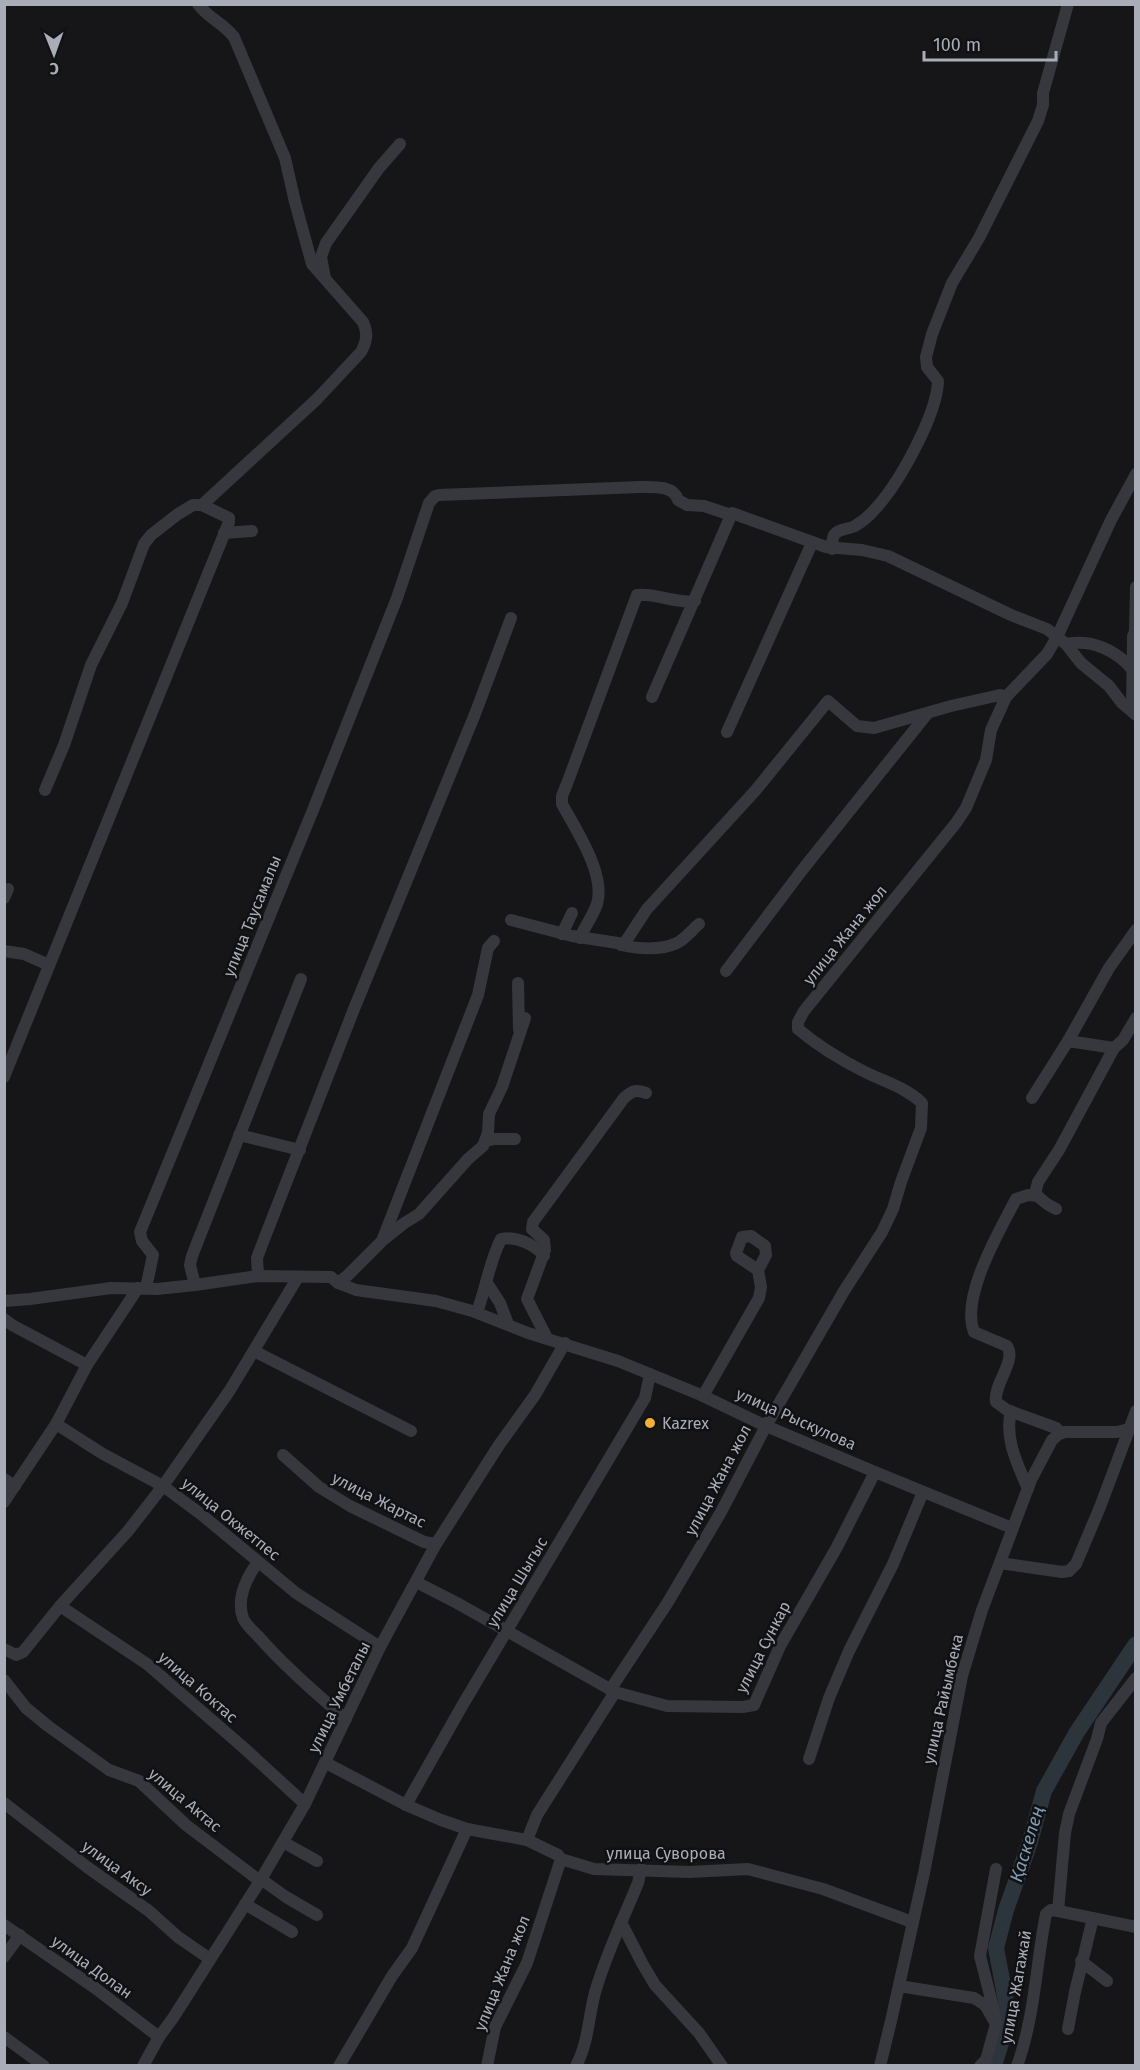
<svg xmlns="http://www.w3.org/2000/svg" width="1140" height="2070" font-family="'Fira Sans',sans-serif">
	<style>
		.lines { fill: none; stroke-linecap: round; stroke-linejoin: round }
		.river { stroke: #2c353c; stroke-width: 16 }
		.minor { stroke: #37383d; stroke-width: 12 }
		.poi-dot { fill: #f2b134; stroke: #111113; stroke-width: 2 }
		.labels { text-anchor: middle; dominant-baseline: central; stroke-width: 5; stroke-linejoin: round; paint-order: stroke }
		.street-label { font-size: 16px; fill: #a8adb8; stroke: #111113 }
		.poi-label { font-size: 16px; fill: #a8adb8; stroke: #111113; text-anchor: start }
		.water-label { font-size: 18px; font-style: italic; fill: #7f9bb3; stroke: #111113 }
	</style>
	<rect width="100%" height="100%" fill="#161618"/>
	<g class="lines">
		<path class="river" d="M994,2066L1009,2017L996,1948L1006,1910L1029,1845L1044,1791L1077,1732L1136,1644"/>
		<g class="minor">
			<path d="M325,278L321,257L326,243L379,168L400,144"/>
			<path d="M224,533L252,531"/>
			<path d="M832,549C832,545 832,539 834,535C838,529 849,529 855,526C862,522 871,514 876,508C899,483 937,415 938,381L927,367L926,357L932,334L952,283L979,238L1038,121L1043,105V93L1068,4"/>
			<path d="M1135,631L1136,587"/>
			<path d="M1066,644C1092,639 1116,650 1133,670"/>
			<path d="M652,697L732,513L826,547L862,550L888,556L1011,615L1047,629L1066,644L1081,663L1109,686L1122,703L1136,715"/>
			<path d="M1006,697L1047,654L1057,637L1111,520L1136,474"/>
			<path d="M1132,711L1133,636L1136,629"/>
			<path d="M727,732L812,543"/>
			<path d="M45,790L64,745L91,665L122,603L144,544L151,535L178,514L193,505H202"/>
			<path d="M4,898L8,889"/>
			<path d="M511,920L572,936L624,944L647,909L755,791L828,701L857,726L874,728L951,706L1000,695L1006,697L991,730L986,760L966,808L956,823L804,1011L798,1022V1029C818,1046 841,1060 865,1072C885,1082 905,1087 922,1103L921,1128L901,1182L893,1209L882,1232L844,1291L766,1426L721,1512L668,1602L610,1690"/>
			<path d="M562,934L572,913"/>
			<path d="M580,938C585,926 593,916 597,904C606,874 576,830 562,804V796L568,781L637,595C657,593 675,604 695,601"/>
			<path d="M621,945C639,949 659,951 677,943C685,939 692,930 699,924"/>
			<path d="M4,951L24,954L49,965"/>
			<path d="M726,971L803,869L927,714"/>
			<path d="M518,983L519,1029"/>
			<path d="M1068,1041L1109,968L1136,930"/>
			<path d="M4,1077L229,522V518L202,505L317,399L361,352C367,341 368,333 363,322L312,264L295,202L285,158L234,37C223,23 208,18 198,4"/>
			<path d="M1032,1098L1068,1041L1114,1048L1123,1040L1136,1018"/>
			<path d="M239,1135L300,1150"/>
			<path d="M486,1141L495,1139H515"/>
			<path d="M1038,1196L1028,1195L1016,1199C1000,1230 960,1297 974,1332L1007,1346C1017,1361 993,1384 996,1402L1007,1410L1056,1428L1061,1433"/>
			<path d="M1056,1209L1047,1204L1035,1194L1038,1182L1059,1150L1114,1048"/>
			<path d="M383,1240L403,1224L419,1214L468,1159L483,1146L488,1133L489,1114L502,1087L525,1018"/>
			<path d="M258,1276L257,1258L263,1242L354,1009L475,714L511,618"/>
			<path d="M338,1283L347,1276L382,1241L478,995L488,948L494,941"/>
			<path d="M487,1283L500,1303L508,1324"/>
			<path d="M195,1285L190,1265L192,1256L301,979"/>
			<path d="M146,1288L153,1255L142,1241L140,1232L313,810L397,598L429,503L435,496L439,495L640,487C653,487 674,485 678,500L687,505L704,506L731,515"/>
			<path d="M4,1301L30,1299L111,1288L157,1289L195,1285L258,1276L331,1277L338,1283L356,1290L436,1301L472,1311L528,1333L618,1361L701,1395L766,1426L875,1472L1012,1528"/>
			<path d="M477,1312C486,1288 489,1263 501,1239C515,1236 535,1244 544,1256"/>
			<path d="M4,1319L12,1325L87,1365"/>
			<path d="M547,1338L527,1299L545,1250L544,1240L532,1229L533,1222L624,1098C632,1091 635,1089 646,1093"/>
			<path d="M254,1351L411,1431"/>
			<path d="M703,1396L759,1298L761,1287L758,1270L737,1256L736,1253L742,1237L751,1236L765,1246L766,1255L758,1270"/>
			<path d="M1011,1411C1004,1439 1018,1465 1028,1489"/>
			<path d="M56,1424L103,1454L163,1486L202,1515L296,1593L380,1647"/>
			<path d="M283,1455L319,1487L350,1506L424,1542L436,1544"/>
			<path d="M4,1479L15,1486"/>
			<path d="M4,1502L56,1424L87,1365L138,1288"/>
			<path d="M258,1562C247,1577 236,1598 243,1618C246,1625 253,1631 258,1636C284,1666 315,1693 346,1719"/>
			<path d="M1000,1563L1062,1572L1069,1571L1076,1564L1100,1507L1136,1411"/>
			<path d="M416,1582L457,1603L615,1692L667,1706L743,1707L754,1705L780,1646L837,1547L875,1472"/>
			<path d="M60,1606L147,1664L244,1748L305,1804"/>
			<path d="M4,1649L16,1655L23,1652L60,1606L128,1531L163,1486L230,1390L298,1277"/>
			<path d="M4,1680L26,1708L48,1726L109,1770L139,1781L186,1825L260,1881"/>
			<path d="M809,1759L829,1698L849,1651L893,1564L923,1492"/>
			<path d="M326,1763L406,1805L441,1820L467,1829L527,1840L558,1855L561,1859L594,1869L689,1872L748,1869L823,1889L912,1922"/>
			<path d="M4,1803L87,1867L149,1911L178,1937L210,1959"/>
			<path d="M406,1805L462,1706L645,1398L650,1374"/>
			<path d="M527,1840L537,1815L615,1692"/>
			<path d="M283,1842L317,1861"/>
			<path d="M261,1879L286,1897L317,1915"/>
			<path d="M245,1904L292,1932"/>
			<path d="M1058,1911L1065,1833L1069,1814L1097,1739L1101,1723L1136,1678"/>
			<path d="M621,1922L642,1963L655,1985L699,2033L722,2066"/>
			<path d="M4,1925L95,1988L159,2037"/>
			<path d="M4,1957L20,1935"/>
			<path d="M1081,1961L1107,1981"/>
			<path d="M899,1986L974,1998L985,2005L996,2024L986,2060L980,2066"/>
			<path d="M996,2024L994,2011L980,1956L996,1869"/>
			<path d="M1068,2029L1075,1992L1093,1918"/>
			<path d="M4,2037L44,2066"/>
			<path d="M143,2066L159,2037L173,2018L260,1881L305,1804L380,1647L436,1544L499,1445L535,1395L565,1343"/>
			<path d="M339,2066L392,1976L412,1948L467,1829"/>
			<path d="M487,2066L495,2027L527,1963L561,1859"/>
			<path d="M576,2066C590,2040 588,2012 597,1986C608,1950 624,1917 638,1883L641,1869"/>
			<path d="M880,2066L891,2021L924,1873L962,1676L982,1610L1031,1480L1052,1440L1059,1434L1065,1432H1117L1129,1429"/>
			<path d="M1017,2066C1035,2016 1036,1964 1046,1914L1051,1910L1058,1911L1136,1927"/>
		</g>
	</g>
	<circle class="poi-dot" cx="650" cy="1423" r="6"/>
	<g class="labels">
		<g class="street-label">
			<text transform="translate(252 916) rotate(-68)">улица Таусамалы</text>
			<text transform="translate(845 935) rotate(-51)">улица Жана жол</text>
			<text transform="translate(796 1419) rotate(24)">улица Рыскулова</text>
			<text transform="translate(718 1480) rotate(-62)">улица Жана жол</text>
			<text transform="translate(379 1500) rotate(27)">улица Жартас</text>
			<text transform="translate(231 1519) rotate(39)">улица Окжетпес</text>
			<text transform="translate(517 1582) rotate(-59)">улица Шыгыс</text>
			<text transform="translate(763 1647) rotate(-63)">улица Сункар</text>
			<text transform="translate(198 1687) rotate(41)">улица Коктас</text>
			<text transform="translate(339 1697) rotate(-64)">улица Умбеталы</text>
			<text transform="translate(943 1699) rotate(-77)">улица Райымбека</text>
			<text transform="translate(185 1800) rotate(40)">улица Актас</text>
			<text x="666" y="1853">улица Суворова</text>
			<text transform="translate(117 1868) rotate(36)">улица Аксу</text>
			<text transform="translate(92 1967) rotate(36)">улица Долан</text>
			<text transform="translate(502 1973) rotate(-68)">улица Жана жол</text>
			<text transform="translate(1016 1987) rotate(-80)">улица Жагажай</text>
		</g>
		<g class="poi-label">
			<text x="662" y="1423">Kazrex</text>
		</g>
		<g class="water-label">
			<text transform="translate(1027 1844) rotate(-73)">Қаскелең</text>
		</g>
	</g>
	<rect width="1140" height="2070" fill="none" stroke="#a8adb8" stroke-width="12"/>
	<g transform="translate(54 54) rotate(179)" stroke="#111113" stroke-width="4.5" paint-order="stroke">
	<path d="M0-4.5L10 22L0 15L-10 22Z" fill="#a8adb8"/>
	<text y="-9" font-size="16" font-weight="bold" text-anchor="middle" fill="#a8adb8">С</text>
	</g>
	<path d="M924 51v9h132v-9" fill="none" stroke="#a8adb8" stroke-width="3"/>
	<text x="933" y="51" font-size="18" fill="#a8adb8" stroke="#111113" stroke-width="4.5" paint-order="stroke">100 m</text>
</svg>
